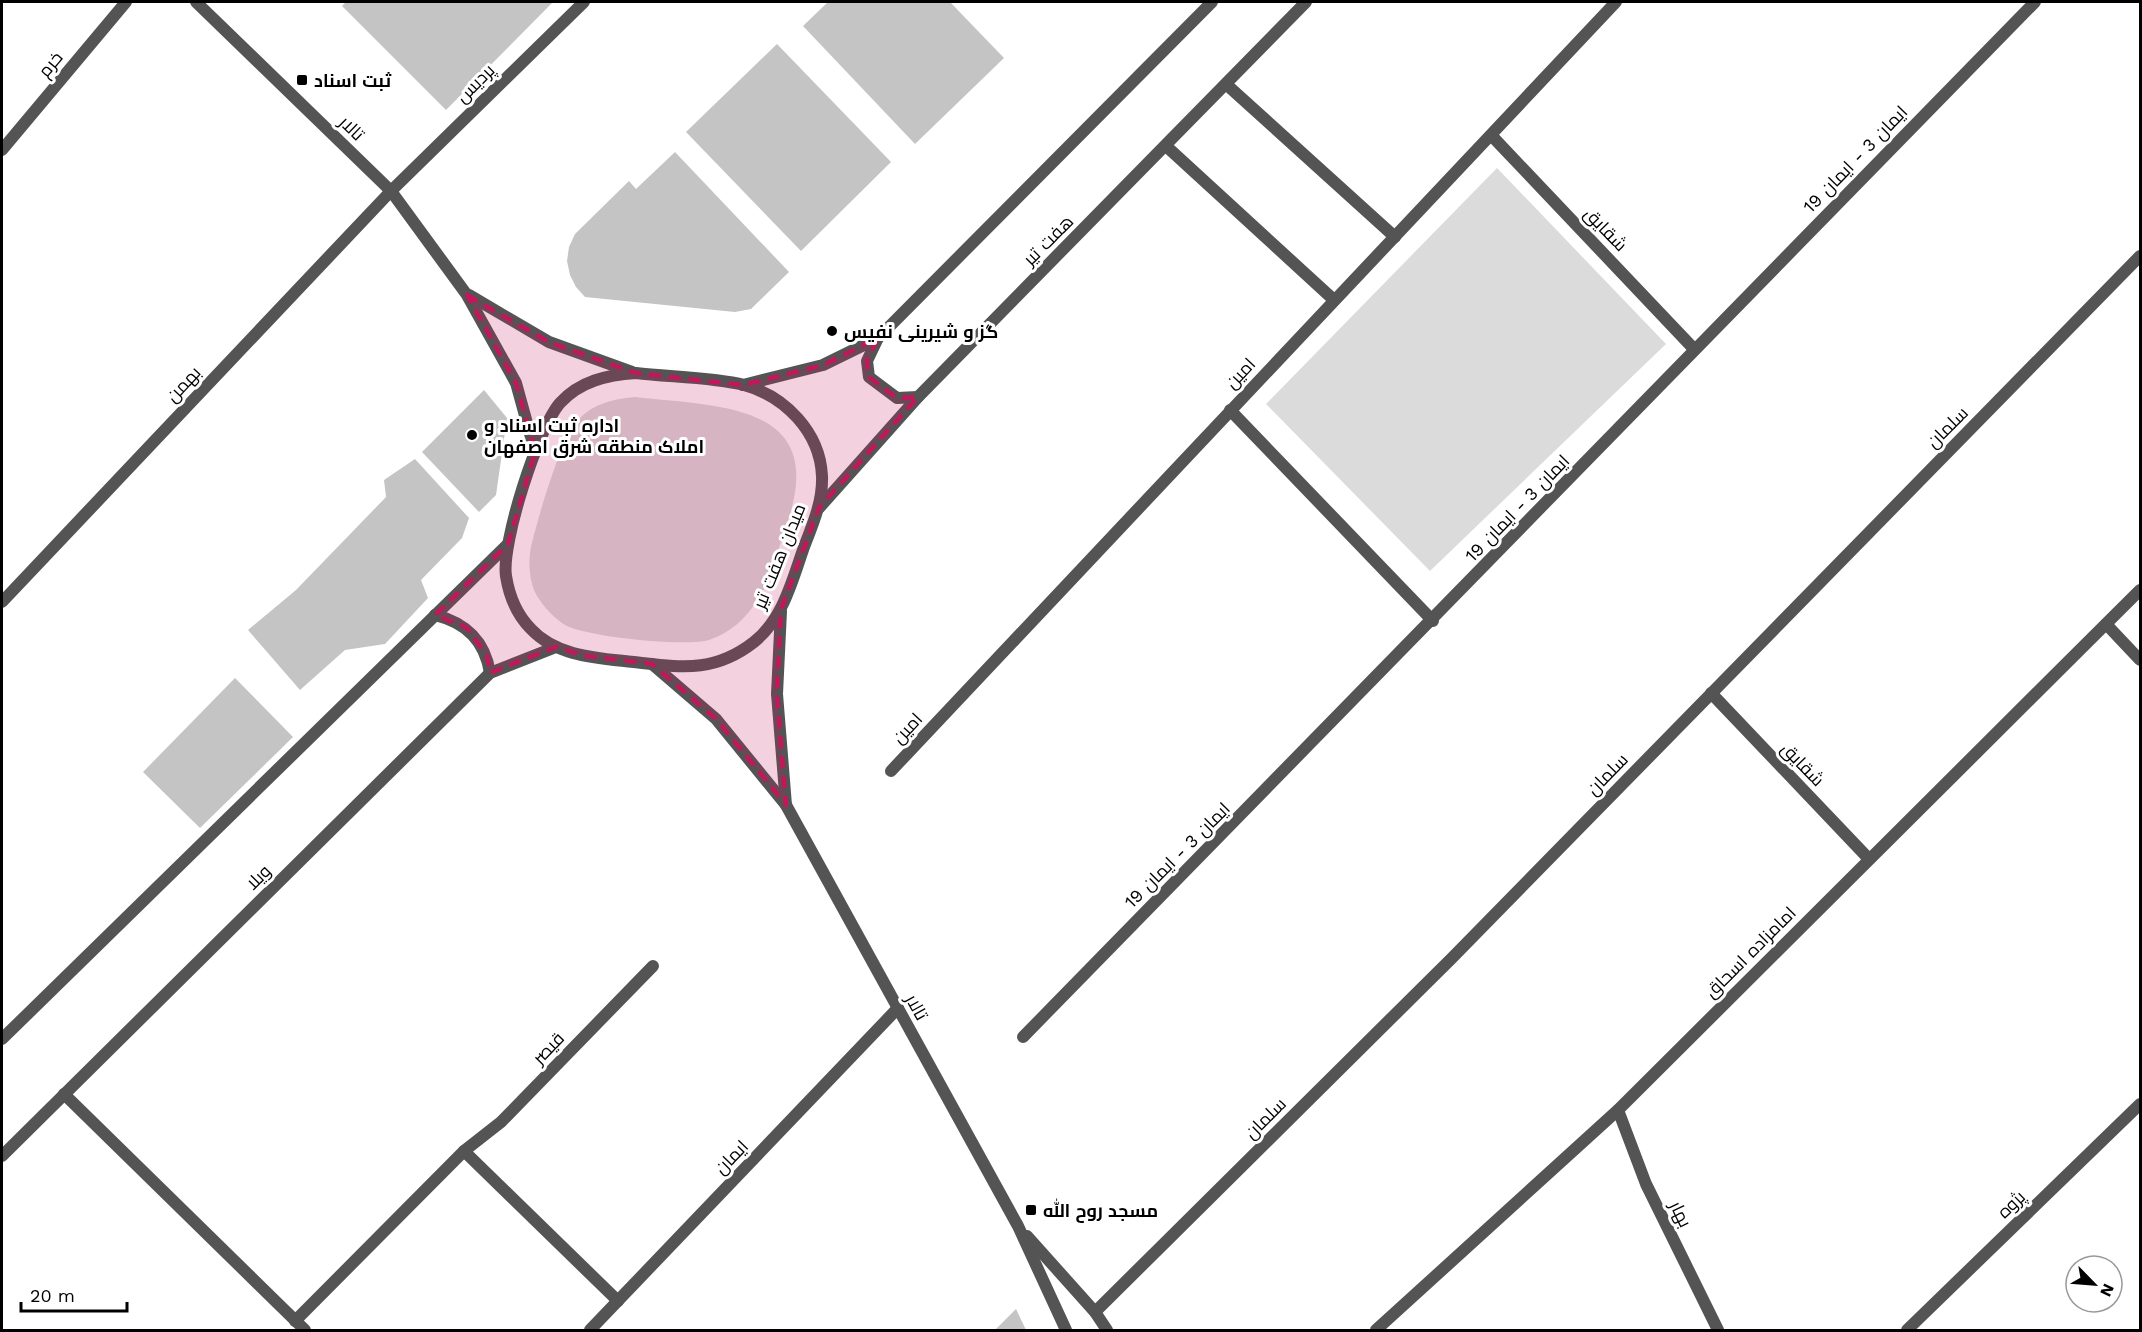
<svg xmlns="http://www.w3.org/2000/svg" width="2142" height="1332" font-family="'Work Sans',Cairo,sans-serif">
	<style>
		.green { fill: #dbdbdb }
		.building { fill: #c4c4c4 }
		.lines { fill: none; stroke-linecap: round; stroke-linejoin: round }
		.minor { stroke: #545454; stroke-width: 12 }
		.tertiary { stroke: #545454; stroke-width: 12 }
		.marked { fill: #c2185b; fill-opacity: 0.2; stroke: #c2185b; stroke-width: 4.5; stroke-dasharray: 12 8; stroke-linejoin: round }
		.poi-dot { fill: #000; stroke: #fff; stroke-width: 2 }
		.labels { text-anchor: middle; dominant-baseline: central; stroke-width: 6; stroke-linejoin: round; paint-order: stroke }
		.street-label { font-size: 18px; fill: #000; stroke: #fff }
		.poi-label { font-size: 18px; font-weight: bold; fill: #000; stroke: #fff; text-anchor: start }
	</style>
	<rect width="100%" height="100%" fill="#fff"/>
	<g class="green">
		<path d="M1497,168L1666,344L1430,571L1266,404Z"/>
		<path d="M635,397C723,407 832,403 785,529C777,552 771,581 757,601C745,619 730,633 709,640C686,647 586,637 565,625C554,618 544,607 537,596C529,582 528,562 531,547C537,521 561,437 578,420C594,403 614,399 635,397Z"/>
	</g>
	<g class="building">
		<path d="M346,2H553L446,110L342,6Z"/>
		<path d="M828,2H950L1004,58L915,144L803,26Z"/>
		<path d="M777,44L891,162L801,251L686,132Z"/>
		<path d="M675,152L789,272L751,309L735,312L585,297L576,287L570,275L567,261L569,247L575,234L629,181L636,189Z"/>
		<path d="M484,390L507,418L496,495L479,512L422,452Z"/>
		<path d="M415,459L469,518L462,538L421,580L428,598L385,644L345,650L300,690L248,630L296,590L386,497L384,480Z"/>
		<path d="M235,678L293,737L200,828L143,772Z"/>
		<path d="M1016,1309L1026,1330H995Z"/>
	</g>
	<g class="lines">
		<g class="minor">
			<path d="M1227,85L1395,237"/>
			<path d="M1491,135L1694,349"/>
			<path d="M1166,146L1334,300"/>
			<path d="M2,150L126,2"/>
			<path d="M1230,410L1433,621"/>
			<path d="M2,602L391,191L584,2"/>
			<path d="M2106,624L2140,660"/>
			<path d="M1711,693L1869,859"/>
			<path d="M891,771L1616,2"/>
			<path d="M1023,1037C1362,693 1697,346 2035,2"/>
			<path d="M64,1094L305,1330"/>
			<path d="M1618,1110L1646,1184L1718,1330"/>
			<path d="M464,1151L618,1301"/>
			<path d="M1095,1312L1452,958L2140,256"/>
			<path d="M295,1321L464,1151L501,1122L653,966"/>
			<path d="M590,1330L898,1008"/>
			<path d="M1907,1330L2140,1104"/>
		</g>
		<g class="tertiary">
			<path d="M196,2L391,191L467,295L516,383L535,452"/>
			<path d="M469,295L549,342L632,372"/>
			<path d="M878,338L867,361L869,377L897,398L918,397"/>
			<path d="M636,373C668,377 713,377 744,385C785,396 820,432 822,476C823,501 813,524 804,547C792,581 783,619 754,642C717,671 686,668 642,663C604,658 559,659 531,629C517,615 509,595 506,576C501,544 538,428 560,403C580,381 607,375 636,373Z"/>
			<path d="M743,385L823,365L878,338L1212,2"/>
			<path d="M819,508L918,397L1306,2"/>
			<path d="M781,611L777,694L786,805"/>
			<path d="M435,615C467,623 485,641 490,673"/>
			<path d="M652,664L716,719L786,805L1018,1226L1066,1330"/>
			<path d="M2,1039L508,544"/>
			<path d="M2,1156L490,673L556,647"/>
			<path d="M1027,1236L1095,1312L1107,1330"/>
			<path d="M1376,1330L1618,1110L2140,590"/>
		</g>
	</g>
	<path class="marked" d="M467,295L549,342L636,373L743,385L823,365L878,338L867,361L869,377L897,398L918,397L819,508L781,610L777,694L786,805L716,719L652,664L585,656L556,647L490,673L487,656L467,628L435,615L508,544L535,452L516,383Z"/>
	<g class="poi-dot">
		<rect x="296" y="74" width="12" height="12" rx="3"/>
		<circle cx="832" cy="331" r="6"/>
		<circle cx="472" cy="435" r="6"/>
		<rect x="1025" y="1204" width="12" height="12" rx="3"/>
	</g>
	<g class="labels">
		<g class="street-label">
			<text transform="translate(50 64) rotate(-50)">خرم</text>
			<text transform="translate(475 83) rotate(-45)">پردیس</text>
			<text transform="translate(352 128) rotate(44)">تالار</text>
			<text transform="translate(1855 159) rotate(-46)">ایمان 3 - ایمان 19</text>
			<text transform="translate(1606 229) rotate(46)">شقایق</text>
			<text transform="translate(1048 240) rotate(-45)">هفت تیر</text>
			<text transform="translate(1240 373) rotate(-47)">امین</text>
			<text transform="translate(183 384) rotate(-47)">بهمن</text>
			<text transform="translate(1947 427) rotate(-45)">سلمان</text>
			<text transform="translate(1517 508) rotate(-46)">ایمان 3 - ایمان 19</text>
			<text transform="translate(779 556) rotate(-68)">میدان هفت تیر</text>
			<text transform="translate(907 728) rotate(-47)">امین</text>
			<text transform="translate(1803 764) rotate(46)">شقایق</text>
			<text transform="translate(1607 774) rotate(-46)">سلمان</text>
			<text transform="translate(1177 855) rotate(-45)">ایمان 3 - ایمان 19</text>
			<text transform="translate(258 877) rotate(-45)">ویلا</text>
			<text transform="translate(1750 952) rotate(-45)">امامزاده اسحاق</text>
			<text transform="translate(917 1007) rotate(61)">تالار</text>
			<text transform="translate(548 1048) rotate(-46)">قیصر</text>
			<text transform="translate(1265 1118) rotate(-45)">سلمان</text>
			<text transform="translate(731 1157) rotate(-46)">ایمان</text>
			<text transform="translate(2011 1204) rotate(-44)">پژوه</text>
			<text transform="translate(1681 1214) rotate(64)">بهار</text>
		</g>
		<g class="poi-label">
			<text x="314" y="80">ثبت اسناد</text>
			<text x="844" y="331">گز و شیرینی نفیس</text>
			<text x="484" y="425">اداره ثبت اسناد و<tspan x="484" dy="21">املاک منطقه شرق اصفهان</tspan></text>
			<text x="1043" y="1210">مسجد روح الله</text>
		</g>
	</g>
	<rect width="2142" height="1332" fill="none" stroke="#000000" stroke-width="6"/>
	<g transform="translate(2094 1284) rotate(115)"><circle r="28" fill="#ffffff" stroke="#999999" stroke-width="1.5"/>
	<path d="M0-4.5L10 22L0 15L-10 22Z" fill="#000000"/>
	<text y="-9" font-size="16" font-weight="bold" text-anchor="middle" fill="#000000">N</text>
	</g>
	<path d="M21 1302v9h106v-9" fill="none" stroke="#000000" stroke-width="3"/>
	<text x="30" y="1302" font-size="18" fill="#000000" stroke="#ffffff" stroke-width="4.5" paint-order="stroke">20 m</text>
</svg>
